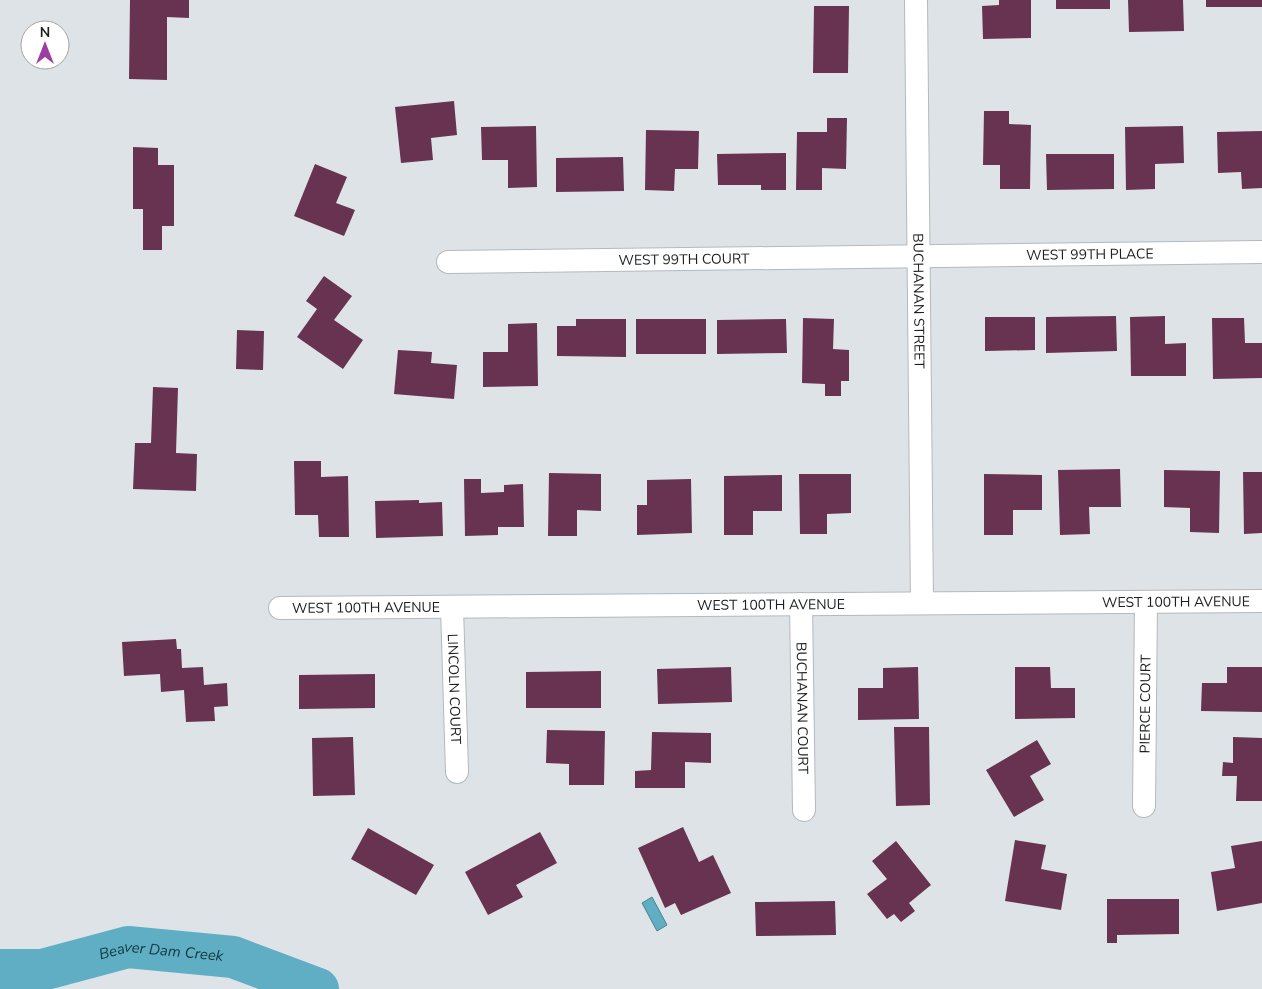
<svg xmlns="http://www.w3.org/2000/svg" width="1262" height="989" font-family="'Nunito Sans',sans-serif">
	<style>
		.water { fill: #5faec3; stroke: #4b8392 }
		.lines { fill: none; stroke-linecap: round; stroke-linejoin: round }
		.river { stroke: #5faec3; stroke-width: 42 }
		.building { fill: #673350 }
		.street-casing { stroke: #b4b9bd; stroke-width: 24 }
		.street { stroke: #fff; stroke-width: 22 }
		.labels { text-anchor: middle; dominant-baseline: central; stroke-width: 5; stroke-linejoin: round; paint-order: stroke }
		.street-label { font-size: 14px; fill: #1c1e1f; stroke: #fff }
		.water-label { font-size: 15px; font-style: italic; fill: #103640; stroke: #fff }
	</style>
	<rect width="100%" height="100%" fill="#dee3e7"/>
	<path class="water" d="M652,897L667,925L657,931L642,903Z"/>
	<g class="lines">
		<path class="river" id="s1" d="M0,970H42L128,947L233,957L318,989"/>
	</g>
	<g class="building">
		<path d="M130,0H189V18L167,17V80L129,79Z"/>
		<path d="M999,0H1031V38L983,39L982,6L999,5Z"/>
		<rect x="1056" y="0" width="54" height="9"/>
		<path d="M1128,0H1183L1184,31L1129,32Z"/>
		<rect x="1206" y="0" width="56" height="7"/>
		<path d="M814,6H849L848,73H813Z"/>
		<path d="M454,101L457,135L431,138L433,160L401,163L395,107Z"/>
		<path d="M984,111H1009V124L1031,125L1030,189H1000V165H983Z"/>
		<path d="M827,118H847L846,169L822,168V190H796L797,132H827Z"/>
		<path d="M536,126L537,187L508,188V160H482L481,127Z"/>
		<path d="M1183,126L1184,163L1155,164V189L1126,190L1125,127Z"/>
		<path d="M646,130L699,131L698,169H675L674,191L645,190Z"/>
		<path d="M1262,131V188L1242,189L1241,172L1218,173L1217,132Z"/>
		<path d="M133,147L158,148V165H174V226H162V250H143V209H133Z"/>
		<path d="M786,153V190H761V185H718L717,154Z"/>
		<path d="M1046,154H1114V189L1047,190Z"/>
		<path d="M623,157L624,191L556,192V158Z"/>
		<path d="M315,164L347,177L336,203L355,210L344,236L294,216Z"/>
		<path d="M324,276L352,296L334,320L363,340L343,369L297,337L317,309L306,301Z"/>
		<path d="M1116,316L1117,351L1046,353V317Z"/>
		<path d="M1165,316V344L1186,343V376H1131L1130,317Z"/>
		<path d="M985,317H1035V350L985,351Z"/>
		<path d="M803,318L834,319L833,349L849,350V381H841V396H825V384L802,383Z"/>
		<path d="M1212,318H1244L1245,343H1262V378L1213,379Z"/>
		<path d="M576,319H626V357L557,356V326H576Z"/>
		<rect x="636" y="319" width="70" height="35"/>
		<path d="M786,319L787,353L717,354V320Z"/>
		<path d="M537,323L538,386L483,387V352H508V324Z"/>
		<path d="M237,330L264,331L263,370L236,369Z"/>
		<path d="M398,350L432,352L431,363L457,365L454,399L394,394Z"/>
		<path d="M153,387L178,388L176,453L197,454L196,491L133,489L135,443H151Z"/>
		<path d="M294,461H321V477L348,476L349,537H319L318,515H295Z"/>
		<path d="M1120,469L1121,507H1089L1090,534L1060,535L1058,470Z"/>
		<path d="M1164,470L1220,471L1219,533L1190,532V508L1164,507Z"/>
		<path d="M1243,472H1262V533L1244,534Z"/>
		<path d="M549,473L601,474V511L577,510V536H548Z"/>
		<path d="M799,474H851V513L827,514V534H800Z"/>
		<path d="M984,474L1042,475V510H1013V535H984Z"/>
		<path d="M782,475V511H753V535H724V476Z"/>
		<path d="M464,479H481V493L504,492V485L523,484L524,527H498V535L465,536Z"/>
		<path d="M691,479L692,533L637,535V505H647V480Z"/>
		<path d="M419,500V503L442,502L443,536L376,538L375,501Z"/>
		<path d="M176,639L177,649H181L182,668L203,667L204,685L227,683L228,706L214,707L215,721L186,722L184,690L161,692L160,674L124,676L122,642Z"/>
		<path d="M731,667L732,702L658,704L657,669Z"/>
		<path d="M918,667L919,719L858,720V688H883V668Z"/>
		<path d="M1015,667H1050L1051,688H1075V718L1015,719Z"/>
		<path d="M1227,667H1262V712L1201,711L1202,683H1227Z"/>
		<path d="M601,671V708H526V672Z"/>
		<path d="M375,674V708L299,709V675Z"/>
		<path d="M894,727H929L930,805L896,806Z"/>
		<path d="M547,730L605,731L604,785H569V764L546,763Z"/>
		<path d="M652,732L711,733V763L685,762V788H635V771L651,770Z"/>
		<path d="M353,737L355,795L313,796L312,738Z"/>
		<path d="M1233,737L1262,738V801H1236L1237,776H1222L1223,762L1233,763Z"/>
		<path d="M1037,740L1051,764L1030,776L1044,800L1014,817L986,770Z"/>
		<path d="M683,827L699,862L713,855L731,893L681,915L675,903L665,908L638,848Z"/>
		<path d="M368,828L434,865L416,895L351,859Z"/>
		<path d="M540,832L557,863L516,885L523,897L488,915L465,872Z"/>
		<path d="M1015,840L1046,845L1041,869L1067,874L1061,910L1005,901Z"/>
		<path d="M896,841L931,885L909,903L915,911L901,922L894,914L887,919L867,894L887,879L872,861Z"/>
		<path d="M1262,841V903L1217,911L1211,872L1235,868L1231,846Z"/>
		<path d="M1107,899H1179V934L1117,935V943H1107Z"/>
		<path d="M835,901L836,935L756,936L755,902Z"/>
	</g>
	<g class="lines">
		<g class="street-casing">
			<g id="street">
				<path id="s2" d="M916,0L922,603"/>
				<path id="s3" d="M448,262L1262,252"/>
				<path id="s4" d="M801,604L804,810"/>
				<path id="s5" d="M452,607L457,772"/>
				<path id="s6" d="M280,608L1262,601"/>
				<path id="s7" d="M1144,806L1146,602"/>
			</g>
		</g>
		<use href="#street" class="street"/>
	</g>
	<g class="labels">
		<g class="street-label">
			<text stroke="none"><textPath href="#s3" startOffset="642">WEST 99TH PLACE</textPath></text>
			<text stroke="none"><textPath href="#s3" startOffset="236">WEST 99TH COURT</textPath></text>
			<text stroke="none"><textPath href="#s2" startOffset="301">BUCHANAN STREET</textPath></text>
			<text stroke="none"><textPath href="#s6" startOffset="896">WEST 100TH AVENUE</textPath></text>
			<text stroke="none"><textPath href="#s6" startOffset="491">WEST 100TH AVENUE</textPath></text>
			<text stroke="none"><textPath href="#s6" startOffset="86">WEST 100TH AVENUE</textPath></text>
			<text stroke="none"><textPath href="#s5" startOffset="82">LINCOLN COURT</textPath></text>
			<text stroke="none"><textPath href="#s7" startOffset="102">PIERCE COURT</textPath></text>
			<text stroke="none"><textPath href="#s4" startOffset="104">BUCHANAN COURT</textPath></text>
		</g>
		<g class="water-label">
			<text stroke="none"><textPath href="#s1" startOffset="164">Beaver Dam Creek</textPath></text>
		</g>
	</g>
	<g transform="translate(45 45)"><circle r="24" fill="#ffffff" stroke="#a4a5a5"/>
	<path d="M0-4L9 19L0 12L-9 19Z" fill="#9f3ca3"/>
	<text y="-8" font-size="14" font-weight="bold" text-anchor="middle" fill="#1c1e1f">N</text>
	</g>
</svg>
